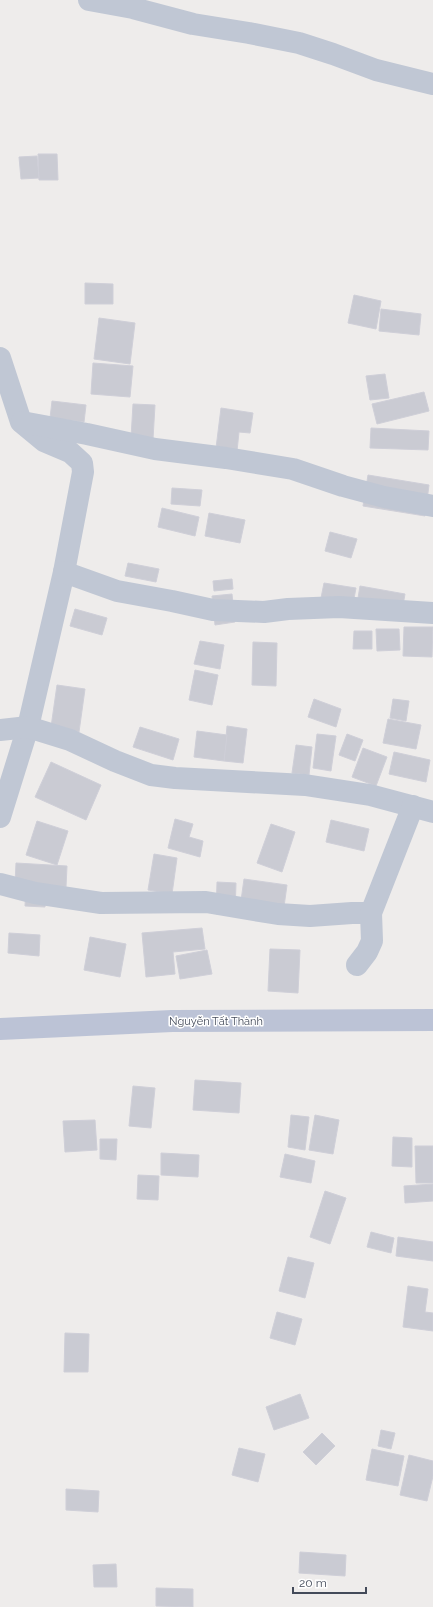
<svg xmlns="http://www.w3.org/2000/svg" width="433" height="1607" font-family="Raleway,sans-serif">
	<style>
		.building { fill: #cacbd3; stroke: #cfcfd8 }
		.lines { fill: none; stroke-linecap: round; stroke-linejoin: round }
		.minor { stroke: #c0c7d4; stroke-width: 22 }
		.secondary { stroke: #bcc3d6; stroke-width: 22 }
		.labels { text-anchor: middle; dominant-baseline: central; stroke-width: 3; stroke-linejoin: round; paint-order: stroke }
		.street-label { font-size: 11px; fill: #434a59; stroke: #fff }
	</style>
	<rect width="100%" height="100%" fill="#eeeceb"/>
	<g class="building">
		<path d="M38,154H57L58,180H39Z"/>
		<path d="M37,156L39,178L21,179L19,157Z"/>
		<path d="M85,283L113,284V304H85Z"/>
		<path d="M354,295L381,301L376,329L348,323Z"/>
		<path d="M381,309L421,314L419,335L379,331Z"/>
		<path d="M99,318L135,323L130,364L94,359Z"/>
		<path d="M93,363L133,366L130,397L91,394Z"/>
		<path d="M385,374L389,398L370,400L366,376Z"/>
		<path d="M424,392L429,411L377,424L372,404Z"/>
		<path d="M52,401L86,405L84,422L50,418Z"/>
		<path d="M133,404L155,405L153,439L131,438Z"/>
		<path d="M221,408L253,413L250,433L239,432L237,451L216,448Z"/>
		<path d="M371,428L429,431L428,450L370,448Z"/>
		<path d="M368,475L429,485L425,516L363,506Z"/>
		<path d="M172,488L202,490L200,506L171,504Z"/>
		<path d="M162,508L199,517L195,536L158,527Z"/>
		<path d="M209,513L245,520L240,543L205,536Z"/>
		<path d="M330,532L357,539L351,558L325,551Z"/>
		<path d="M128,563L159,569L156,582L125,576Z"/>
		<path d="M232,579L233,589L214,591L213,581Z"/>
		<path d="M324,583L356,588L352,609L320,603Z"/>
		<path d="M360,586L405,594L401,617L356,610Z"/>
		<path d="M232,594L235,622L215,625L212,596Z"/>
		<path d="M75,609L107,618L102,635L70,626Z"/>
		<path d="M404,627H433L432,657L403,656Z"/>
		<path d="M376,629H399L400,650L377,651Z"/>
		<path d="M354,631H372V649H353Z"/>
		<path d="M200,641L224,645L220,669L194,664Z"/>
		<path d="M253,642L277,643L276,686L252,685Z"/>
		<path d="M195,670L218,675L212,705L189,700Z"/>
		<path d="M57,685L85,689L79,732L51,727Z"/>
		<path d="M314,699L341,709L336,727L308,717Z"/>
		<path d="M393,699L409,701L406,721L390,718Z"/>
		<path d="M388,719L421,725L416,749L383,743Z"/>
		<path d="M227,726L247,729L243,763L224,761Z"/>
		<path d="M140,727L179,739L173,760L133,747Z"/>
		<path d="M197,731L227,735L224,761L194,757Z"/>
		<path d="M317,734L336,736L331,771L313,768Z"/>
		<path d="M347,734L363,740L355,761L339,755Z"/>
		<path d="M296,745L312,747L309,775L292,773Z"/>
		<path d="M363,748L387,757L376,786L352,777Z"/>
		<path d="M394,752L430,760L426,782L389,774Z"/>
		<path d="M51,762L101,785L86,820L35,797Z"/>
		<path d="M175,819L193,824L189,837L203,841L200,857L168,848Z"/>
		<path d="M331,820L369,829L364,851L326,842Z"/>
		<path d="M37,821L68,831L57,865L26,855Z"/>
		<path d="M271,824L295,832L282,872L257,863Z"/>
		<path d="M154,854L177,858L172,894L148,890Z"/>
		<path d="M16,863L67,866L66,887L46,885L45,907L25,906L26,884H15Z"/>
		<path d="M244,879L287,885L282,921L239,915Z"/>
		<path d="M217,882L236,883L235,914H216Z"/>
		<path d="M202,928L205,949L173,952L175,974L146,977L142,933Z"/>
		<path d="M9,933L40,935L39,956L8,953Z"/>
		<path d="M90,937L126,944L120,977L84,970Z"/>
		<path d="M270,949L300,950L298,993L268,991Z"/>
		<path d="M207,950L212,974L180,979L176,956Z"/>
		<path d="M195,1080L241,1083L239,1113L193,1110Z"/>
		<path d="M133,1086L155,1088L151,1128L129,1126Z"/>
		<path d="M291,1115L309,1117L305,1150L288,1147Z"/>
		<path d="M315,1115L339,1120L333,1154L309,1150Z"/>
		<path d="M95,1120L97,1150L65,1152L63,1121Z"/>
		<path d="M393,1137L412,1138V1167L392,1166Z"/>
		<path d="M100,1139H117L116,1160L100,1159Z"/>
		<path d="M415,1146H433V1183H416Z"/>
		<path d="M161,1153L199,1155L198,1177L161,1175Z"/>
		<path d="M285,1154L315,1161L311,1183L280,1177Z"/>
		<path d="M138,1175L159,1176L158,1200L137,1199Z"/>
		<path d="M433,1184V1201L405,1203L404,1186Z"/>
		<path d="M325,1191L346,1198L330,1244L310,1237Z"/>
		<path d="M371,1232L394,1238L391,1253L367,1247Z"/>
		<path d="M398,1237L433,1242V1261L396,1256Z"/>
		<path d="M288,1257L314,1263L305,1298L279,1291Z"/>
		<path d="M408,1286L428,1289L425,1312L433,1313V1331L403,1327Z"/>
		<path d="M277,1312L302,1319L295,1345L270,1338Z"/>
		<path d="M65,1333L89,1334L88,1372H64Z"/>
		<path d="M300,1394L309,1418L274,1430L266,1407Z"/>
		<path d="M381,1430L395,1433L391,1449L378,1446Z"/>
		<path d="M322,1433L335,1446L316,1465L303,1452Z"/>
		<path d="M239,1448L265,1454L258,1482L232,1475Z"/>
		<path d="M372,1449L404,1456L398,1486L366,1480Z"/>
		<path d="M409,1455L433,1461V1476L427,1501L400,1495Z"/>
		<path d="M66,1489L99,1491L98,1512L66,1510Z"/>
		<path d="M300,1552L346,1555L345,1576L299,1573Z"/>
		<path d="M116,1564L117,1587H94L93,1565Z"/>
		<path d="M156,1588L193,1589V1607L156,1606Z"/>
	</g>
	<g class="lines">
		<g class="minor">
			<path d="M89,0L133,8L193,24L249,33L299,43L333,54L376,70L433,84"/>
			<path d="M0,358L21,422L44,441L70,452L82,463L83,472L64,572L28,727L0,817"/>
			<path d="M22,422L87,434L155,449L226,458L293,469L343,486L384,497L433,506"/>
			<path d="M64,572L117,591L172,601L213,610L264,612L288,609L339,607L433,613"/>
			<path d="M0,730L28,727L70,740L115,761L151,775L175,778L305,785L370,795L433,812"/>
			<path d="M0,884L35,893L101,903L206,902L278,914L310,916L352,913H371"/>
			<path d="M357,965L367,952L372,941L371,913L413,806"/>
		</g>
		<path class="secondary" d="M0,1029L172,1021L433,1020"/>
	</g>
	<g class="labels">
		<g class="street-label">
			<text x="216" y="1021">Nguyễn Tất Thành</text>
		</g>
	</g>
	<path d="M293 1587v6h73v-6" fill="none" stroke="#434a59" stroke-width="2"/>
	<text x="299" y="1587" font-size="12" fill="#434a59" stroke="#ffffff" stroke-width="3" paint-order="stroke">20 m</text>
</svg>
